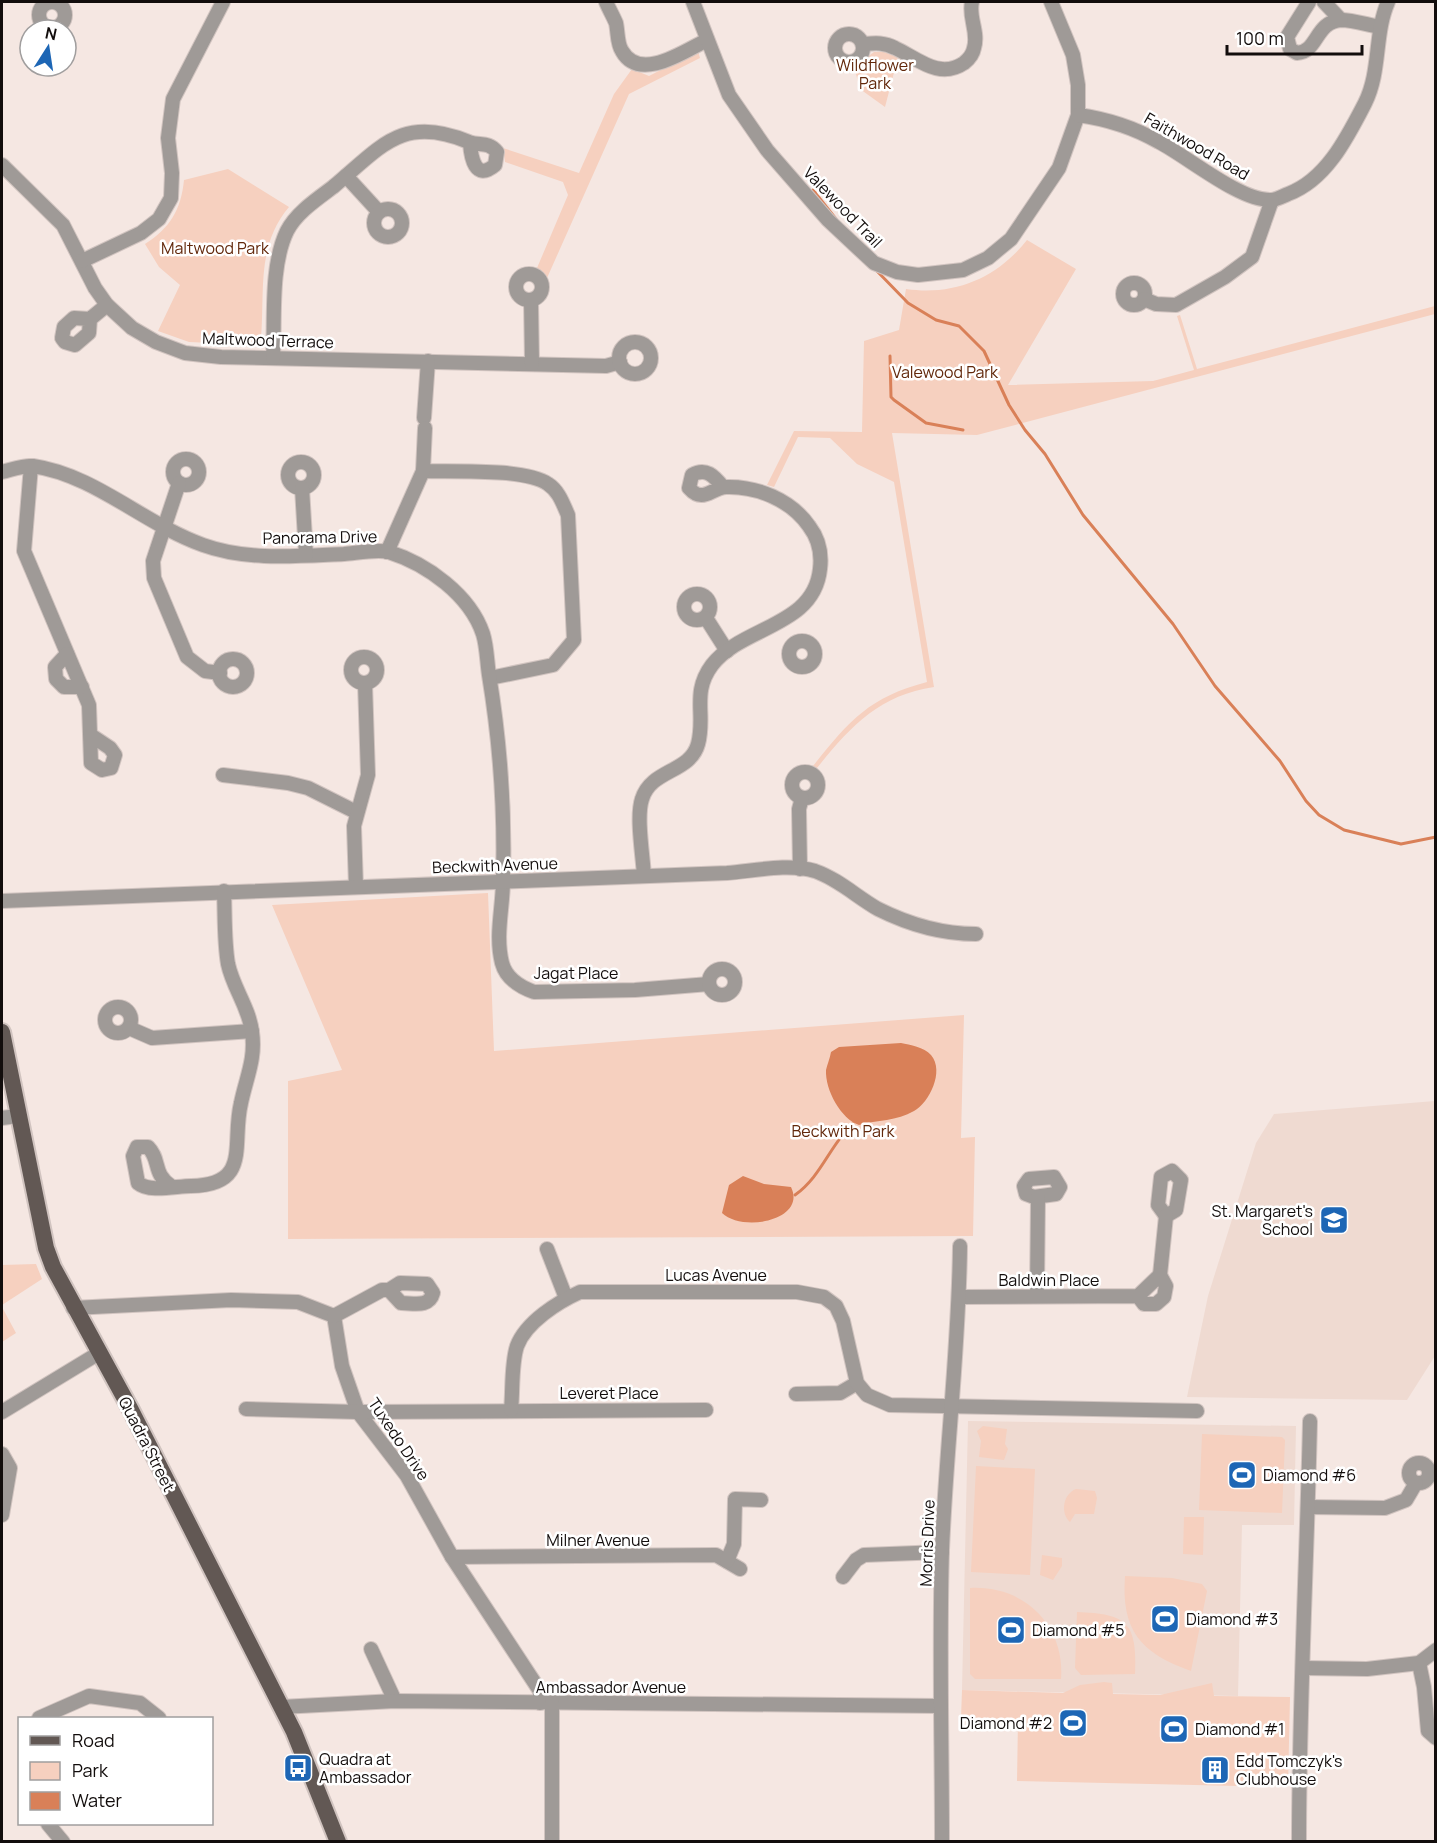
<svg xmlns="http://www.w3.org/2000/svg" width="1437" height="1843" font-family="Manrope,sans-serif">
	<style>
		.built { fill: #efdad1 }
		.green { fill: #f6d0bf }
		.water { fill: #d98058 }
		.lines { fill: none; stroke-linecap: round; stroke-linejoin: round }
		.stream { stroke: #d98058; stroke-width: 3 }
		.minor-casing { stroke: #d1c4c0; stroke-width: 16 }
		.major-casing { stroke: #d1c4c0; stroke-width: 20 }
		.minor { stroke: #9f9a97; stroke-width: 14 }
		.major { stroke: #625854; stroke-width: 16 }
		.labels { text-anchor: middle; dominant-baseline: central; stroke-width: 5; stroke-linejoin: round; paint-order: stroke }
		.park-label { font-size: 16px; fill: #62280b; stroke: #fff }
		.street-label { font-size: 16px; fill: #120d0c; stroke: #fff }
		.poi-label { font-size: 16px; fill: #120d0c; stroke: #fff; text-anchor: start }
	</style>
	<rect width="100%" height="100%" fill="#f5e7e2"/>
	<g class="built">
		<path d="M1435,1101V1356L1407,1400L1187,1397L1208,1296L1256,1143L1274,1114Z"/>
		<path d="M968,1421L1296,1426L1294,1525H1242L1238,1696L962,1690Z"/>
	</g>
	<g class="green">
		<path d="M698,51L700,58L629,94L547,278L537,268L568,195L563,182L505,162L503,148L579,173L614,94L632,69L649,76Z"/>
		<path d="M874,52H884L898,57L885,107L860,89L854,67Z"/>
		<path d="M228,169L289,207C256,246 265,291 261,338L255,345L189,342L158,331L180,285L159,267L145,244C170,228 181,210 184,180Z"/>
		<path d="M1027,240L1076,269L1008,385L1153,381L1194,370L1177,316L1180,315L1197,369L1435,306V314L977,435L892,433L934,687C879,695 850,727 817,768L813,766C849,721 869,697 927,682L894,482L857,464L830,438L798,437L774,487L767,485L794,431L862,432L864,341L899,330L906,289C955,296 997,278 1027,240Z"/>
		<path d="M488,893L494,1051L964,1015L961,1138L975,1137L973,1236L288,1239V1081L342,1070L272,905Z"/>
		<path d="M36,1264L42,1279L2,1305V1265Z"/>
		<path d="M2,1307L16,1333L2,1342Z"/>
		<path d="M983,1426L1007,1429L1005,1444L1008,1449L1004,1460L979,1457L981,1441L977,1431Z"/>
		<path d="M1202,1434L1282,1437L1285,1440L1282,1513L1199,1510Z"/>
		<path d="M976,1466L1035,1469L1030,1575L971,1572Z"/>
		<path d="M1076,1489L1095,1491L1097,1498L1094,1514H1075L1070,1522C1060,1513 1063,1494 1076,1489Z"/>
		<path d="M1184,1517H1204L1203,1555L1183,1554Z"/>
		<path d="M1042,1555L1062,1558V1566L1053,1580L1040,1575Z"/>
		<path d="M1125,1576L1172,1578L1202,1584L1207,1591L1191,1671C1140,1653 1121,1630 1125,1576Z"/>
		<path d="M970,1588C1024,1585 1065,1625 1061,1679H975L970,1674Z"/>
		<path d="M1077,1612C1127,1614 1137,1622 1135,1674L1081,1675L1075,1668Z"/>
		<path d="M1104,1682L1112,1683L1113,1694L1160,1695L1212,1683L1214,1696L1290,1697L1288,1787L1017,1781L1018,1719L961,1718L962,1690L1063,1693L1080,1685Z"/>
	</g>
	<g class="water">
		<path d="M901,1043C910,1045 924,1047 931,1055C945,1071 929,1103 914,1111C897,1121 877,1120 859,1125C841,1119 825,1090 826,1070C827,1065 830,1058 831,1052L839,1047Z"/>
		<path d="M743,1176L764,1184L791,1187C807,1220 743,1233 722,1213L729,1185Z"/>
	</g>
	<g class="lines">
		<g class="stream">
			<path d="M813,190L836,219"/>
			<path d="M875,269L908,303L936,320L959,326L984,351L1009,405L1025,430L1045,454L1083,515L1173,624L1215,686L1280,761L1306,801L1319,815L1344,830L1401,844L1436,837"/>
			<path d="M890,356L891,397L894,400L926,423L963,430"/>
			<path d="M795,1195C821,1177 830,1145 853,1123"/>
		</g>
		<g class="minor-casing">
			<g id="minor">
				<circle cx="52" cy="15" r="13"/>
				<path d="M606,2C609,9 613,16 616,23C618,32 617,44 622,51C640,83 686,50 707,40"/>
				<path d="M693,2L729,95L767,150L828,220L874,263L897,272L918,275L963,270L988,258L1011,239L1059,168L1078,115V85L1073,55L1051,2"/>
				<path d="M1309,2L1287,37L1290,49L1297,53C1318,52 1315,22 1341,20C1353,20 1368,25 1380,27"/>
				<path d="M1324,2L1341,20"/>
				<circle cx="849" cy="48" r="14"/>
				<path d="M863,44C875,43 884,42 895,48C917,58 939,80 964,63C969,59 973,54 974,48C979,32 968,17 972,2"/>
				<path d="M1078,115C1107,119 1133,127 1159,142C1188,157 1240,201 1271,200C1276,200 1283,196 1288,194C1326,180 1347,138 1365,103C1381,71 1374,34 1388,2"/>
				<path d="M2,165L63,225L95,288L107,305L132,328L156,342L185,353L221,357L606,366L620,362"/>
				<path d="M346,176L379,212"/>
				<circle cx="388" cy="223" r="14"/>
				<path d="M82,261L141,233L159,219L171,198L172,173L168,138L173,99L223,2"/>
				<circle cx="529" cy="287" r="13"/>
				<circle cx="1134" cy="294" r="11"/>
				<path d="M1144,299L1156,304L1176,305L1225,277L1252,257L1272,200"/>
				<path d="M531,300L532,364"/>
				<path d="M90,319L89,333L75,345L65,342L62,338L64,327L74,318L90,319L107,305"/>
				<circle cx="635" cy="358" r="16"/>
				<path d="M273,358C275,320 270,266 287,231C296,213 317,199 333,187C381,147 402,114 469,142C480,146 488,141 497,152L495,165C475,182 471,157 470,143"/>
				<path d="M424,418L428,361"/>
				<circle cx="186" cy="472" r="13"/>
				<circle cx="301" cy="475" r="13"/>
				<path d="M31,466L24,551L89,705L91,763L102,770L111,768L115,755L110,748L92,736"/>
				<path d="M423,471C453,472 525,468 548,484C559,491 563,504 568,515L574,640L553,665L490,678"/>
				<path d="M2,472C11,470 23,465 33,466C95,475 144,524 203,545C247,561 298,556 344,554C357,553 377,549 389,552C427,564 470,595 483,634C487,647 487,662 489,675C500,742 505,812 503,880C503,908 495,935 502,963C506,978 520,987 534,992L635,990L709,984"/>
				<path d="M179,483L153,561L154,578L187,657L205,671L220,673"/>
				<path d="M302,488L306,555"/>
				<path d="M387,552L423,471L425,428"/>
				<circle cx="697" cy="607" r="13"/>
				<path d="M706,618L727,651"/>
				<circle cx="802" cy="654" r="13"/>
				<path d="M67,654L55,667L56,679L64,687H82"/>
				<circle cx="364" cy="670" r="13"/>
				<circle cx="233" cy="673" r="14"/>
				<circle cx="805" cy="785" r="13"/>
				<path d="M223,775L288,783L308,788L356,812"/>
				<path d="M800,869L799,809L802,798"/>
				<path d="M644,876C643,856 636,817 642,799C651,769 690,773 698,744C706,715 691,693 712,665C742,626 814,627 820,569C822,553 819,539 809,526C791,500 757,486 726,487C711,488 703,504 689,488L692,475C706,467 714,476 723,487"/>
				<path d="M356,887L354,826L368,775L365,683"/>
				<path d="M2,901L727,873C754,871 788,863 815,871C838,879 857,897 878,909C908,924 943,934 976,934"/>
				<circle cx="722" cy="982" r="13"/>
				<circle cx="118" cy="1020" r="13"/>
				<path d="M129,1028L152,1038L252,1031"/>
				<path d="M2,1118L17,1116"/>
				<path d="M1172,1171L1181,1180L1176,1210L1166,1216L1158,1205L1161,1177Z"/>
				<path d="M1054,1177L1060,1187L1056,1194L1034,1197L1026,1194L1024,1186L1029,1179Z"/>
				<path d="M171,1186C152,1173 161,1160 148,1147H137L133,1156L138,1183C150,1193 176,1186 191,1186C252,1185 231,1144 241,1103C246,1078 256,1059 252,1032C249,1007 233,988 228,964C224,941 225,915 224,891"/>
				<path d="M547,1249L566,1298"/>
				<path d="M1160,1275L1166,1216"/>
				<path d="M1037,1296L1038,1197"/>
				<path d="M960,1297L1138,1296L1160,1275L1166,1286L1164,1297L1156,1304H1144L1138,1296"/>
				<path d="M73,1308L231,1300L298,1302L334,1316L342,1366L358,1412L407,1476L452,1557L540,1691V1703"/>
				<path d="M334,1316L382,1290H389L400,1283L427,1284L433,1293C429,1308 414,1303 401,1303L389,1290"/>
				<path d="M796,1394L840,1393L857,1383"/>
				<path d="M246,1409L358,1412L706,1410"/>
				<path d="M511,1410C513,1391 511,1364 517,1346C526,1322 558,1302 580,1292H797L824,1297L836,1306L843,1321L857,1383L867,1395L890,1405L1197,1411"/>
				<path d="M2,1412L99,1353"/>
				<path d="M2,1454L10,1468L2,1515"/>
				<circle cx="1419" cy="1473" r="10"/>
				<path d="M1308,1507L1385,1508L1406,1500L1416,1483"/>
				<path d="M452,1557L716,1555L740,1569"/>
				<path d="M727,1561L734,1544L735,1499L761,1500"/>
				<path d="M843,1577L856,1560L864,1555L942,1552"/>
				<path d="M371,1649L395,1701"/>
				<path d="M1419,1663L1424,1687L1428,1731L1436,1738"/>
				<path d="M1304,1668L1367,1669L1419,1663L1436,1650"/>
				<path d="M281,1707L395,1701L941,1706"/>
				<path d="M39,1718L89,1696L140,1703L159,1718"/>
				<path d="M48,1824L63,1842"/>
				<path d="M552,1842V1703"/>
				<path d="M942,1842C942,1745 939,1647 942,1550C946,1449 959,1348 960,1246"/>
				<path d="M1299,1842C1299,1701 1307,1561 1310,1421"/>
			</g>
		</g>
		<g class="major-casing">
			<path id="major" d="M2,1032L46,1248L53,1267L131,1410L294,1732L338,1842"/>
		</g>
		<use href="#minor" class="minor"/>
		<use href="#major" class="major"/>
	</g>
	<defs>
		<g id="school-square" transform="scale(1.5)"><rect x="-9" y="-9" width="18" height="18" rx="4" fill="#1d66b5" stroke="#fff"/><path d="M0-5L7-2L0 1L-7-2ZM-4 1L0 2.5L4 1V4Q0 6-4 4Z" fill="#fff"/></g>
		<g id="stadium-square" transform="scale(1.5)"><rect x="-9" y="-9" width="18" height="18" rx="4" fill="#1d66b5" stroke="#fff"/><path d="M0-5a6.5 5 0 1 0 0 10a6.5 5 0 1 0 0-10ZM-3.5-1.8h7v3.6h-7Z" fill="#fff"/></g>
		<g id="bus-square" transform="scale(1.5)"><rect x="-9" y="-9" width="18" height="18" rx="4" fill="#1d66b5" stroke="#fff"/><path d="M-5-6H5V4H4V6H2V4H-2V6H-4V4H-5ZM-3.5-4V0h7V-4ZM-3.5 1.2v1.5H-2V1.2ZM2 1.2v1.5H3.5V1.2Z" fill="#fff"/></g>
		<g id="building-square" transform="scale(1.5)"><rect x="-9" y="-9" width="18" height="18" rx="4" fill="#1d66b5" stroke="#fff"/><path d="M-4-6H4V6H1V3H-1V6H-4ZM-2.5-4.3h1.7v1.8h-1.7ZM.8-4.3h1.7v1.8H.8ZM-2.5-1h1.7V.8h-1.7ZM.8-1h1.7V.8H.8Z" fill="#fff"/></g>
	</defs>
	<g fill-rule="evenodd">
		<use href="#school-square" x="1334" y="1220"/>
		<use href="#stadium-square" x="1242" y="1475"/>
		<use href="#stadium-square" x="1165" y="1619"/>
		<use href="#stadium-square" x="1011" y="1630"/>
		<use href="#stadium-square" x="1073" y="1723"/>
		<use href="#stadium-square" x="1174" y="1729"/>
		<use href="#bus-square" x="298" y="1768"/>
		<use href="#building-square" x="1215" y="1770"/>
	</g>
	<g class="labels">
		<g class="park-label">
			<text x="875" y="65">Wildflower<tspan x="875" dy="18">Park</tspan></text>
			<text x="215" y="248">Maltwood Park</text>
			<text x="945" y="372">Valewood Park</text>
			<text x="843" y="1131">Beckwith Park</text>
		</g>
		<g class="street-label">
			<text transform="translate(1197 146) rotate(30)">Faithwood Road</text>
			<text transform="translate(843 207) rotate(46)">Valewood Trail</text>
			<text transform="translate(268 340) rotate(2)">Maltwood Terrace</text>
			<text transform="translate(320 537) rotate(-1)">Panorama Drive</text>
			<text transform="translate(495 865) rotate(-2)">Beckwith Avenue</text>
			<text x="576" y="973">Jagat Place</text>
			<text x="716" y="1275">Lucas Avenue</text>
			<text x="1049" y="1280">Baldwin Place</text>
			<text x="609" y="1393">Leveret Place</text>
			<text transform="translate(399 1439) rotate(56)">Tuxedo Drive</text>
			<text transform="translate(147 1444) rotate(63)">Quadra Street</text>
			<text x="598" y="1540">Milner Avenue</text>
			<text transform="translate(927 1543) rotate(-88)">Morris Drive</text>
			<text x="611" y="1687">Ambassador Avenue</text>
		</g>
		<g class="poi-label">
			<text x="1313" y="1211" text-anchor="end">St. Margaret's<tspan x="1313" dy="18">School</tspan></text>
			<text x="1263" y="1475">Diamond #6</text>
			<text x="1186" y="1619">Diamond #3</text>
			<text x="1032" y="1630">Diamond #5</text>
			<text x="1052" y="1723" text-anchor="end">Diamond #2</text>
			<text x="1195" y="1729">Diamond #1</text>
			<text x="319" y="1759">Quadra at<tspan x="319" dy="18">Ambassador</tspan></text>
			<text x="1236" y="1761">Edd Tomczyk's<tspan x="1236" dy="18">Clubhouse</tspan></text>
		</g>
	</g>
	<rect width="1437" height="1843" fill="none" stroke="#120d0c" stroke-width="6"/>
	<rect x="18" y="1717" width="195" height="108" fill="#ffffff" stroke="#a09e9e" stroke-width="1.5"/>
	<rect x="30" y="1736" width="30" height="9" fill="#625854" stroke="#a09e9e" stroke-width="1.5"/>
	<text x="72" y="1747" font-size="18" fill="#120d0c">Road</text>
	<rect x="30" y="1762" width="30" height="18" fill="#f6d0bf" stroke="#a09e9e" stroke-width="1.5"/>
	<text x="72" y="1777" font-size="18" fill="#120d0c">Park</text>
	<rect x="30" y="1792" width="30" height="18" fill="#d98058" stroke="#a09e9e" stroke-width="1.5"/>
	<text x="72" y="1807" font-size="18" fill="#120d0c">Water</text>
	<g transform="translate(48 48) rotate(12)"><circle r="28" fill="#ffffff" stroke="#a09e9e" stroke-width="1.5"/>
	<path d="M0-4.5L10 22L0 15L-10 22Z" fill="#1d66b5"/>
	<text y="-9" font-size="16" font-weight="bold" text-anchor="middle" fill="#120d0c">N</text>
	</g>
	<path d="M1227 45v9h135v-9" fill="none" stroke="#120d0c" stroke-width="3"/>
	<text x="1236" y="45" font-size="18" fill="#120d0c" stroke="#ffffff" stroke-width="4.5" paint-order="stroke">100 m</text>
</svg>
